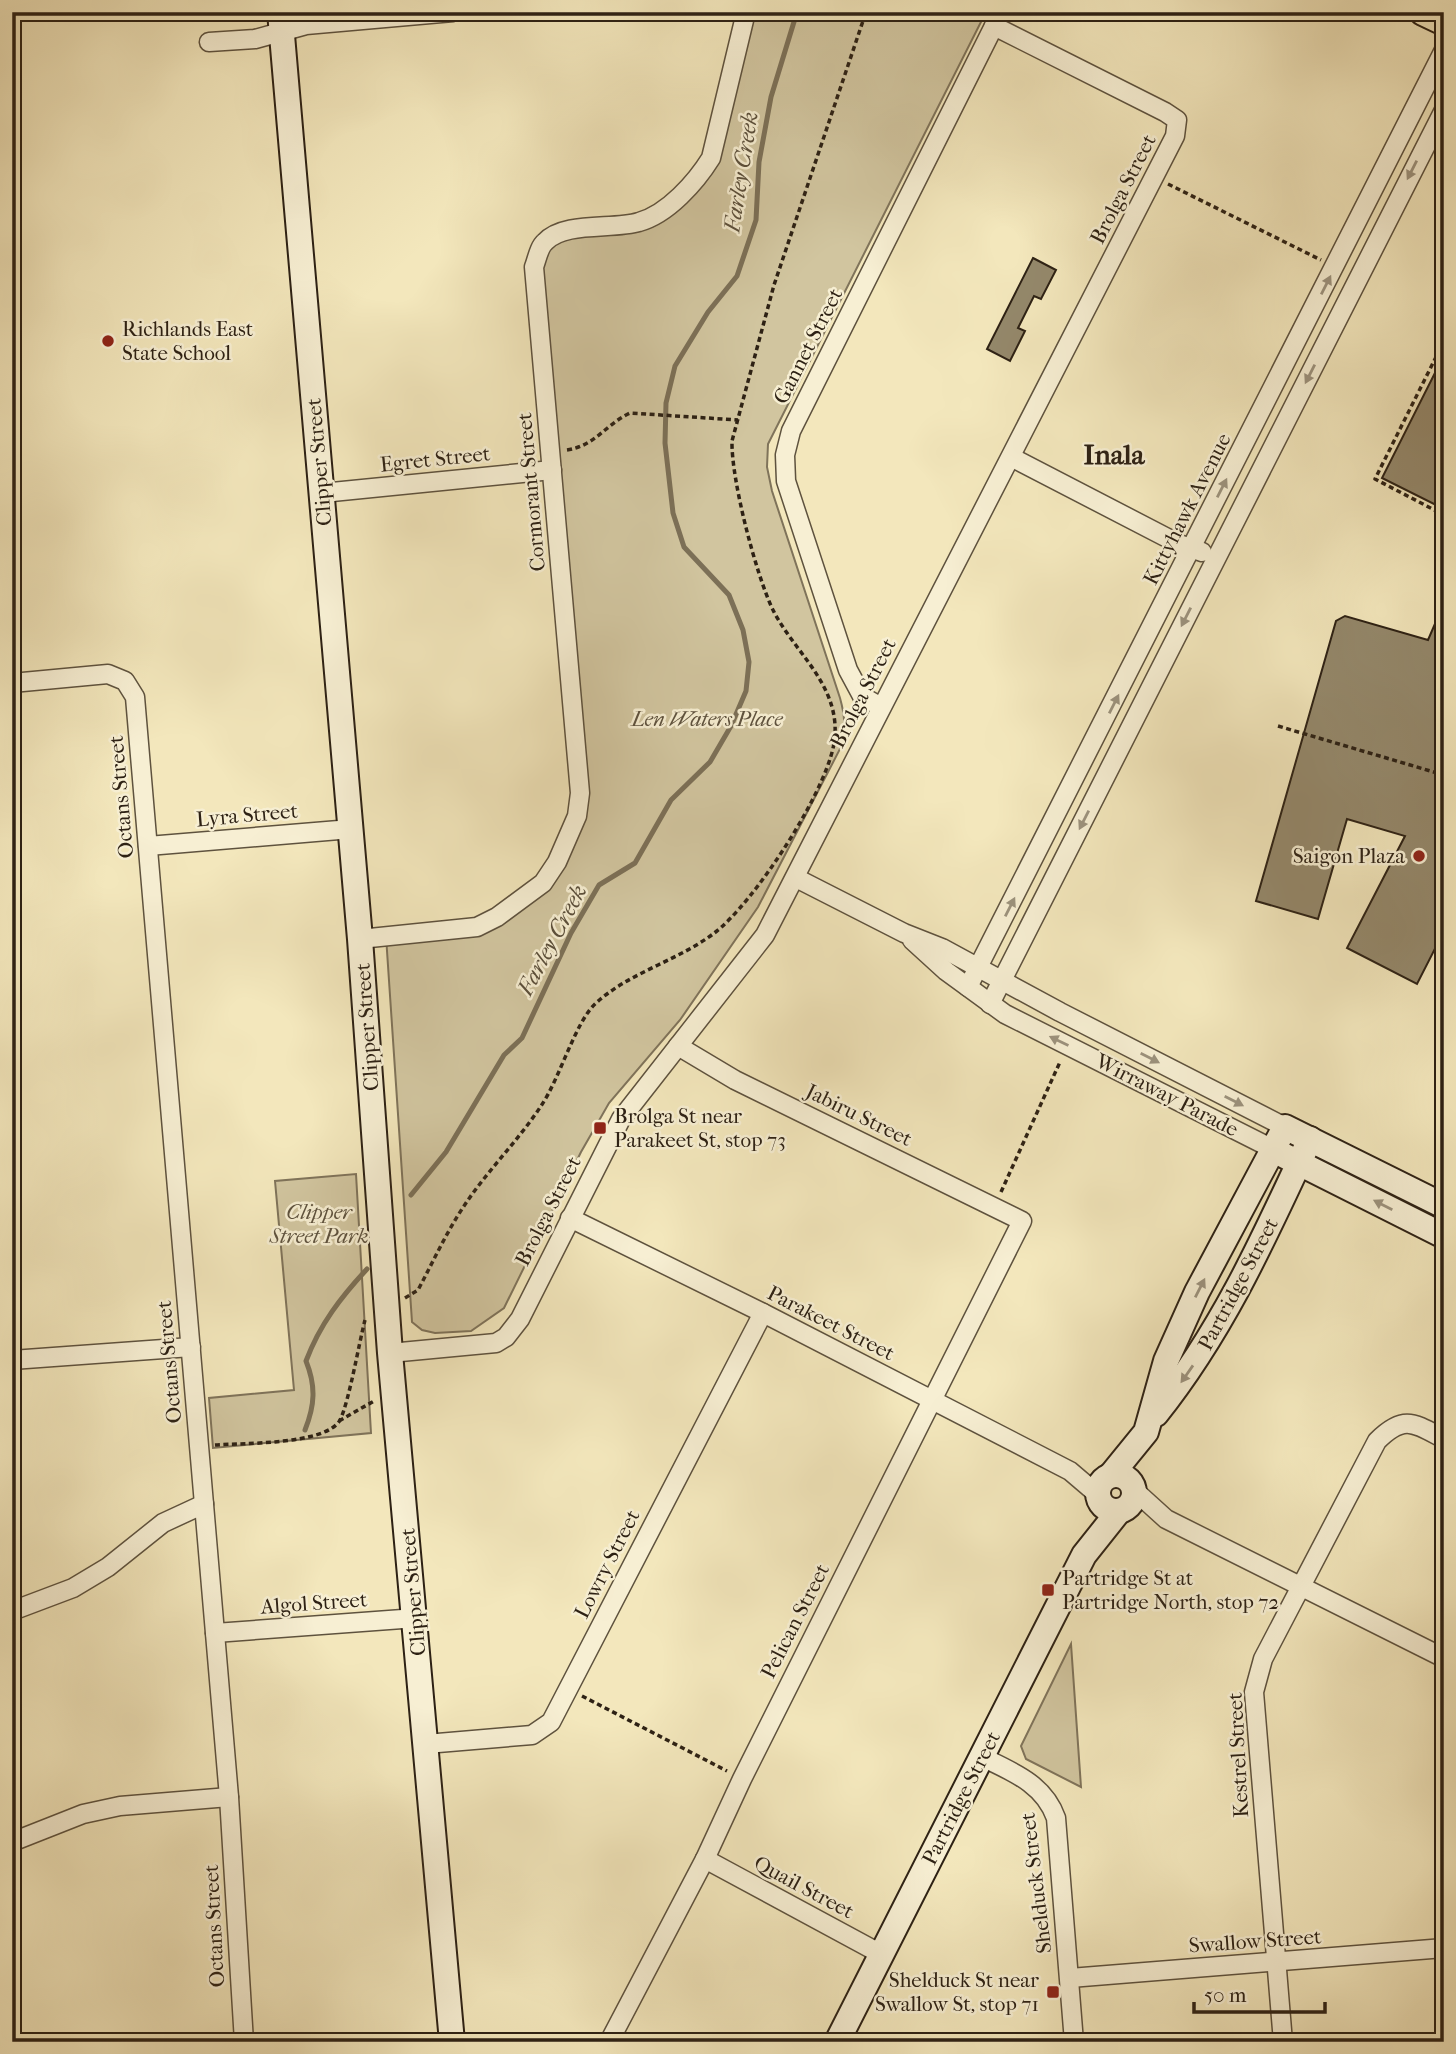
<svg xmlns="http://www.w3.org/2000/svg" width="1456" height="2054" font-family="'IM FELL French Canon',serif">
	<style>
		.green { fill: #d1c59f; stroke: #7f735a; stroke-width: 2 }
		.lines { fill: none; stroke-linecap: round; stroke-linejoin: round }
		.stream { stroke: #7c7057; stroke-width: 5 }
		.building { fill: #94886b; stroke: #2d2114; stroke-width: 2 }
		.street-casing { stroke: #5e523e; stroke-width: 21 }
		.secondary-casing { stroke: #2d2114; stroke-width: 28 }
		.primary-casing { stroke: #2d2114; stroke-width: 30 }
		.path { stroke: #2d2114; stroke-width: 3.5; stroke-dasharray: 5 3.5; stroke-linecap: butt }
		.street { stroke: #f7efd3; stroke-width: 18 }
		.secondary { stroke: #f7efd3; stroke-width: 24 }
		.primary { stroke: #f3e7bc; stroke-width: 26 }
		.oneway { fill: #9c927d }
		.poi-dot { fill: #8f2418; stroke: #f7efd3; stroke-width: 2.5 }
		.labels { text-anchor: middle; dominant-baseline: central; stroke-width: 5; stroke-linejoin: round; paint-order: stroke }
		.street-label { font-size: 21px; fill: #2d2114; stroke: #f7efd3 }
		.poi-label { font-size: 21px; fill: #2d2114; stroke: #f7efd3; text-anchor: start }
		.park-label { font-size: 21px; font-style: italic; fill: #5e523e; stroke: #f7efd3 }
		.water-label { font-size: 23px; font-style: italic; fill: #5b4f3b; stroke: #f7efd3 }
		.district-label { font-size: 28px; font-weight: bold; fill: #2d2114; stroke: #f7efd3 }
	</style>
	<rect width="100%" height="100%" fill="#f3e7bc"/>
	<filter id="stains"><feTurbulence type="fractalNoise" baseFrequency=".00286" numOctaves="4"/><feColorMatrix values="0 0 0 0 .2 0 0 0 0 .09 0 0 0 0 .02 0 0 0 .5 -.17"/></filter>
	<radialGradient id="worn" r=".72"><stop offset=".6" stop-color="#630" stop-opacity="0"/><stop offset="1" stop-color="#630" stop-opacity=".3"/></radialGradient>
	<g class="green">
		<path d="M746,12H986L768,444L767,467L772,491L840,698C845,716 846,729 841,747L758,907L680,1020L609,1103L581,1152L504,1308L471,1331L435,1333L422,1330L412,1322L386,936L477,927L543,883L577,816L534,267L543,243L639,223L699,178Z"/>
		<path d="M356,1174L371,1433L213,1448L209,1398L294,1390L275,1181Z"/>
		<path d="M1071,1644L1081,1787L1026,1759L1021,1746Z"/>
	</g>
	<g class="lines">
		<g class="stream">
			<path d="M411,1195L446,1152L504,1055L522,1038L571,933L599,885L635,863L671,800L710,762L731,726L746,691L749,662L743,630L729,595L684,547L673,513L665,443L666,403L675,366L708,312L737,276L756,220L759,162L771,97L797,12"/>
			<path d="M305,1430C315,1405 316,1386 306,1361C320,1324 341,1297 367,1269"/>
		</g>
	</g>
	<g class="building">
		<path d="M1033,258L1056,270L1041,299L1034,296L1018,328L1025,331L1010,361L987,349Z"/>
		<path d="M1444,355V509L1382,478Z"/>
		<path d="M1444,603V931L1417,984L1347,948L1405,836L1347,819L1318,919L1256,901L1336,621L1345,616L1428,640Z"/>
	</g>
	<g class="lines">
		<g class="street-casing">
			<g id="street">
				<path d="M209,42L255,39L306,25L453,12"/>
				<path d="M1011,457L1179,544L1202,552"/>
				<path d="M322,493L552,470"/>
				<path d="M12,683L108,674L125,681L135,697L229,1797L244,2042"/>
				<path d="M881,707L862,696L848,670L786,481L785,455L791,431L1001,12"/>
				<path d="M148,846L351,829"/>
				<path d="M796,878L904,933L942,948L1060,1012L1285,1127"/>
				<path d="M360,939L477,927L497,917L543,883L557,862L577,816L580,793L534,267C537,259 539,247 545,242C564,221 613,230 639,222C668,214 696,182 711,158L746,12"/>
				<path d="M912,940L946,971L1005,1014L1273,1149"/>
				<path d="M968,987L1444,50"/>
				<path d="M990,1004L1444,110"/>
				<path d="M570,1218L763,1313L1070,1471L1097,1494"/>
				<path d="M390,1353L496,1343L506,1337L520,1319L621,1119L765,935L1175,136L1177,120L1165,112L994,26"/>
				<path d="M12,1360L191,1347"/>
				<path d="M1134,1490L1166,1519L1444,1658"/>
				<path d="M12,1611L73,1588L108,1567L163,1523L204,1504"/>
				<path d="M215,1633L416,1618"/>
				<path d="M426,1744L532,1735L551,1722L763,1313"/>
				<path d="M982,1757C1013,1772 1044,1784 1056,1818L1074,2042"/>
				<path d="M12,1842L83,1814L120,1806L229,1797"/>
				<path d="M705,1859L881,1954"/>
				<path d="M1070,1978L1444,1948"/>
				<path d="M609,2042L705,1859L742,1779L1022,1221L735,1080L678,1046"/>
				<path d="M1283,2042L1254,1692L1263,1659L1377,1441C1404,1414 1414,1423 1444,1439"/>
			</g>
		</g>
		<g class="secondary-casing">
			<g id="secondary">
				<path d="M280,12L360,939L390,1353L452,2042"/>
				<path d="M1285,1156L1444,1236"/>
				<path d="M1156,1414C1223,1330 1265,1236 1310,1139"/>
				<circle cx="1116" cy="1493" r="18"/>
				<path d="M1111,1475L1146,1432L1166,1361L1197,1292L1285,1127L1444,1206"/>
				<path d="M837,2042L1084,1555L1119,1511"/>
			</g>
		</g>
		<g class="primary-casing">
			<path id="primary" d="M1423,12L1444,22"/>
		</g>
		<g class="path">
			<path d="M1168,184L1321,260"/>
			<path d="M1444,341L1375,479L1444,515"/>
			<path d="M567,450C595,446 606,424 630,413L738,420"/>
			<path d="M1278,726L1444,775"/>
			<path d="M1001,1192L1060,1062"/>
			<path d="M405,1298L418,1290C433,1262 446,1233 464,1206C487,1171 518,1141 541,1106C560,1078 575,1023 595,1004C628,973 677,961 713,934C753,905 833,784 835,735C838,683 794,652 773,610C756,575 731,479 732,441L774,285L866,12"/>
			<path d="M339,1421L374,1401"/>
			<path d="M215,1445C243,1443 326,1445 340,1420C349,1402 359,1343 365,1320"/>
			<path d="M582,1696L727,1771"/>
		</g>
		<use href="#street" class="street"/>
		<use href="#secondary" class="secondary"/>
		<use href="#primary" class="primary"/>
	</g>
	<defs><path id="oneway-solid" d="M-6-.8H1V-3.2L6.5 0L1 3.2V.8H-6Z" transform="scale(1.75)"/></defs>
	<g class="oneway">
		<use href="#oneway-solid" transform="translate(1412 170) rotate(117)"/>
		<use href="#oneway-solid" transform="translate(1326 285) rotate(-63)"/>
		<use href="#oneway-solid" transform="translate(1310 374) rotate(117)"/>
		<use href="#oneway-solid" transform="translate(1222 488) rotate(-63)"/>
		<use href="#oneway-solid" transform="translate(1186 617) rotate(117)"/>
		<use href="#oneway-solid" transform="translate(1114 704) rotate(-63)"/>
		<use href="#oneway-solid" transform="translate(1084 820) rotate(117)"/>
		<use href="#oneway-solid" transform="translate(1010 907) rotate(-63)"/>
		<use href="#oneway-solid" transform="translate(1059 1041) rotate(-154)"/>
		<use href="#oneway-solid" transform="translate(1150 1058) rotate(27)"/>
		<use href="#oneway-solid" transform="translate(1234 1101) rotate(27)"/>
		<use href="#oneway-solid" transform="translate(1383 1205) rotate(-153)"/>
		<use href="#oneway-solid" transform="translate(1200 1288) rotate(-63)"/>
		<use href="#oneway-solid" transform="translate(1187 1374) rotate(125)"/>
	</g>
	<g class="poi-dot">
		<circle cx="108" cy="341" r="7"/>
		<circle cx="1419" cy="856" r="7"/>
		<rect x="593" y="1121" width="14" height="14" rx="3.5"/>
		<rect x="1041" y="1583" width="14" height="14" rx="3.5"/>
		<rect x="1046" y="1985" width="14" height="14" rx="3.5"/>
	</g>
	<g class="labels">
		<g class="street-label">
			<text transform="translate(1123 189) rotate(-63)">Brolga Street</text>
			<text transform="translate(808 346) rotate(-63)">Gannet Street</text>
			<text transform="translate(435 459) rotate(-6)">Egret Street</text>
			<text transform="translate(319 462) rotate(-95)">Clipper Street</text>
			<text transform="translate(531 492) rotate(-95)">Cormorant Street</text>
			<text transform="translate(1187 509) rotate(-63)">Kittyhawk Avenue</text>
			<text transform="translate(863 693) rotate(-63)">Brolga Street</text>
			<text transform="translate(121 797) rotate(-95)">Octans Street</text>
			<text transform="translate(247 815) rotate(-5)">Lyra Street</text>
			<text transform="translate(367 1027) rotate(-94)">Clipper Street</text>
			<text transform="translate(1167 1095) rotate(27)">Wirraway Parade</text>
			<text transform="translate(859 1115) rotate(26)">Jabiru Street</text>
			<text transform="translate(548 1211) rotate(-63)">Brolga Street</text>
			<text transform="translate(1238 1284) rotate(-62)">Partridge Street</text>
			<text transform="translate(831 1323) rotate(27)">Parakeet Street</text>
			<text transform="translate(169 1362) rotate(-95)">Octans Street</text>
			<text transform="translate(607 1564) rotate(-63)">Lowry Street</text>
			<text transform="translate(413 1592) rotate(-95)">Clipper Street</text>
			<text transform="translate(314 1603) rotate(-4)">Algol Street</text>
			<text transform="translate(795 1621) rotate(-63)">Pelican Street</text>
			<text transform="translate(1238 1755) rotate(-93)">Kestrel Street</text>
			<text transform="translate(961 1798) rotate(-63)">Partridge Street</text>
			<text transform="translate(1036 1883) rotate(-97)">Shelduck Street</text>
			<text transform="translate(804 1887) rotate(28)">Quail Street</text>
			<text transform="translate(214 1926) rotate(-93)">Octans Street</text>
			<text transform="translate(1255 1941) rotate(-4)">Swallow Street</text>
		</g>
		<g class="poi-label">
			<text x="122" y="329">Richlands East<tspan x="122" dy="24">State School</tspan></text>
			<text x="1405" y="856" text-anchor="end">Saigon Plaza</text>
			<text x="614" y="1116">Brolga St near<tspan x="614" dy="24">Parakeet St, stop 73</tspan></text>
			<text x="1062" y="1578">Partridge St at<tspan x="1062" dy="24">Partridge North, stop 72</tspan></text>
			<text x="1039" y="1980" text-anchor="end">Shelduck St near<tspan x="1039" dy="24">Swallow St, stop 71</tspan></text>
		</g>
		<g class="park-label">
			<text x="707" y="719">Len Waters Place</text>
			<text x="319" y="1212">Clipper<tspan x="319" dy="24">Street Park</tspan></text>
		</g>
		<g class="water-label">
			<text transform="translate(741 172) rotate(-81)">Farley Creek</text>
			<text transform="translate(552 940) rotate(-62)">Farley Creek</text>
		</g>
		<g class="district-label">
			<text x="1114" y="454">Inala</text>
		</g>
	</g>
	<rect width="1456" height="2054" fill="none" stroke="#f3e7bc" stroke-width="42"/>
	<rect x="14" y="14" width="1428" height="2026" fill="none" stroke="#2d2114" stroke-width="3.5"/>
	<rect x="21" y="21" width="1414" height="2012" fill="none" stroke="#2d2114" stroke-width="2"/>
	<path d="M1194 2002v10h131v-10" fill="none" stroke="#2d2114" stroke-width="3.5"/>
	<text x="1204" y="2002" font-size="21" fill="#2d2114" stroke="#f7efd3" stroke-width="5" paint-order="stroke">50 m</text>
	<rect width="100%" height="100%" filter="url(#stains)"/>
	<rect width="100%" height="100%" fill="url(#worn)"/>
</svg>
